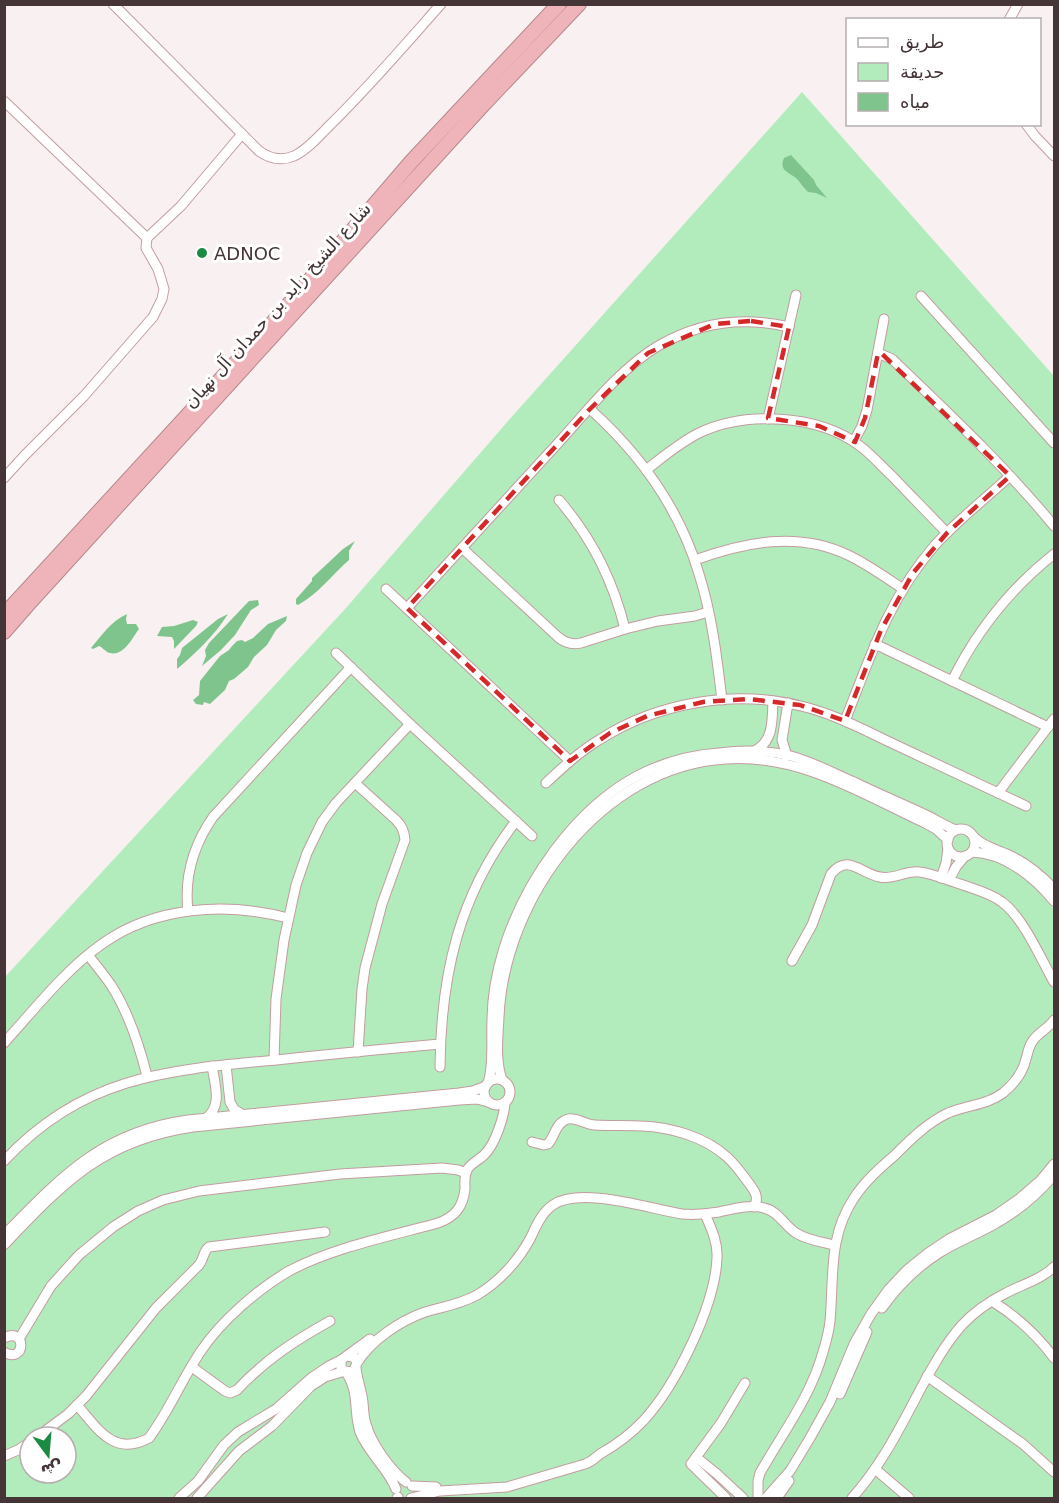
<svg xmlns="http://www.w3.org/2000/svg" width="1059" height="1503" font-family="'DejaVu Sans','Noto Sans Arabic',sans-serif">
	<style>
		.green { fill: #b2ecbc; fill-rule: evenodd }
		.water { fill: #7ec48c }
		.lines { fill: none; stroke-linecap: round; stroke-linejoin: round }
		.minor-casing { stroke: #c39ca0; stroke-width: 11 }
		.highway-casing { stroke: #b3888c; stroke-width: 16 }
		.minor { stroke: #fff; stroke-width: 9 }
		.highway { stroke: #eeb4ba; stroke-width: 14 }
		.marked { fill: none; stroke: #d62828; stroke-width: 4.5; stroke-dasharray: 12 8; stroke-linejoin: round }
		.poi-dot { fill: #1b8a43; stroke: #fff; stroke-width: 2 }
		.labels { text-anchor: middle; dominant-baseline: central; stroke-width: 6; stroke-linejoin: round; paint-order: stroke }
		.poi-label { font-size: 18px; fill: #453536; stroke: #fff; text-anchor: start }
		.street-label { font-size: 18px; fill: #453536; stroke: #fff }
	</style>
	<rect width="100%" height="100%" fill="#f9f1f1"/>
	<path class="green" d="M802,92L1054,376V1498H5L4,978L346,608L508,421ZM30,1437H66V1473H30Z"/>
	<g class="water">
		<path d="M791,155L814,180L816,185L827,198L816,193L808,192C804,188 801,184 798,180C791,172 778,172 784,158Z"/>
		<path d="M355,541L349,551V560C332,575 318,594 298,605L296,604V599L312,581V578L343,549Z"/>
		<path d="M258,600L259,605L251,610L235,635L221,650L202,666L206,656L205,650L209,643L249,601Z"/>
		<path d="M127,614L126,619L127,624H136L139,629C132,638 123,659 107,652C104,650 102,647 99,646L93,649L91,648C102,635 111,621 127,614Z"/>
		<path d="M228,614C214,636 196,653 177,669V659L180,655L182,648L218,619Z"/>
		<path d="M287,616L286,621L276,630L267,645L254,657L248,667L234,679L229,681L225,690L211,703L210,704L204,702L203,705L196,704L193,700L199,695L200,681L220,656L229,650L232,646L237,641L242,640L245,642L253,638L268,624Z"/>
		<path d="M193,620L198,622L196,626L174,649V641L172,637L157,636L162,627L174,626Z"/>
	</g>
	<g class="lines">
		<g class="minor-casing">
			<g id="minor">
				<path d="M113,4L259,151C270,159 282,161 294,156C307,150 319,136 329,126C368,88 404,46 441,4"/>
				<path d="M1009,20L1018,4"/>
				<path d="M4,101L147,238"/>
				<path d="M1026,124L1035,136L1054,156"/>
				<path d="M921,296L1054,443"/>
				<path d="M878,353L892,359C948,413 1005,466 1054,526"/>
				<path d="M590,409C640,454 680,510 699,574C712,615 717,658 722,700"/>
				<path d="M768,419L796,295"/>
				<path d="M854,441L862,426L867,410L884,319"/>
				<path d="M646,470C663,457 679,443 699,433C745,411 818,414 860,446C872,455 882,467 893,477C911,496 929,514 947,533"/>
				<path d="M4,478L25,455L84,396L153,317L162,299L164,289L158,269L146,248L147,238L181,206L242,134"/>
				<path d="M559,500C592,538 613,580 625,629"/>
				<path d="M462,548L558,637C565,643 572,645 581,643L625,629L658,621L695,616L708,612"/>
				<path d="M695,560C744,542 798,531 848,555C867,564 885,577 903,589"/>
				<path d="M386,589L570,761"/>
				<path d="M407,608C458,552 509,497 560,441C589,409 621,368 658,346C699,322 743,316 789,327"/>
				<path d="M875,644L1048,727"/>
				<path d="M336,653L410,724L532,836"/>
				<path d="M952,681C977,630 1010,589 1054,554"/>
				<path d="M845,721C870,657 889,598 935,545C958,520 985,499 1010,476"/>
				<path d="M754,751C774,742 772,720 773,701"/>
				<path d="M787,756L782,740L788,703"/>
				<path d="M355,783L396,820C402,826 404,831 405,840L382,904L365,968L362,989L358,1052"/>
				<path d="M546,783C562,768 579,752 599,740C656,703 734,689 801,706C835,714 866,731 898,746C940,766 983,786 1026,806"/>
				<path d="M998,793L1054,719"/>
				<circle cx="961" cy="843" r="14"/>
				<path d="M975,838C985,848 1000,850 1013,857C1029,865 1042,876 1054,889"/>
				<path d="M972,852C1005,853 1034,877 1054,901"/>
				<path d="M941,878L946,863L948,848"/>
				<path d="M949,880L956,867L965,856"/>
				<path d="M188,911C184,876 193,846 213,817L351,667"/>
				<path d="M88,955C96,965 104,975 111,985C129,1013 139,1044 147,1076"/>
				<path d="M792,961L812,925L831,874C848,853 861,874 880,877C894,880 906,870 920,872C934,874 947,880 960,884C974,889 990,893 1002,902C1023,917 1041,959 1054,982"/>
				<path d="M4,1043C34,1010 66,969 102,944C155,906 226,902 288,918"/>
				<path d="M274,1060L276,999L284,940L296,885L307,853L322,822L336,803L410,724"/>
				<path d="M226,1065L230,1102L234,1109L243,1115"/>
				<path d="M440,1067C441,974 459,895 516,821"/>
				<circle cx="497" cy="1092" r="13"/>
				<path d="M502,1080C495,1059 498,1038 499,1017C504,898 601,766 726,759C799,754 859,792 923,822L936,829L948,840"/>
				<path d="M488,1083C494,1066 491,1038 492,1020C492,996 497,971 504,948C525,882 574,810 637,776C662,763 690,755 719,753C743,750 767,750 791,756C813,762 833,773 854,782C877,793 900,803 924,814C935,819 945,826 956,830"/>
				<path d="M205,1119C223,1107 215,1085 212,1066"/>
				<path d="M532,1142L544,1145L548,1144C555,1136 556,1122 568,1119C577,1117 585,1125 595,1125C610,1126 626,1125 641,1126C671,1127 705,1137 727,1157C735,1164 742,1174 748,1182C754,1190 760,1197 754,1207"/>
				<path d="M4,1161C83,1076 167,1070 276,1060C330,1054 385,1049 440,1044"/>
				<path d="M4,1235C62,1176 102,1132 188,1120L459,1093L473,1091L486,1086"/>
				<path d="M4,1245C64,1182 103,1140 193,1127L459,1100L477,1099L488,1102"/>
				<path d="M992,1301C1016,1316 1037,1335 1054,1358"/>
				<path d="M882,1308C897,1287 917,1267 939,1253C956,1242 975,1235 993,1225C1017,1212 1037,1195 1054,1175"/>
				<path d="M4,1338C27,1326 26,1365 4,1352"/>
				<path d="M19,1339L51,1286L79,1255L113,1227L138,1211L163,1200L199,1191L340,1174L442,1168L458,1170L466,1173"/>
				<path d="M347,1356L355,1358L357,1363L354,1370C349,1373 345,1372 341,1368V1360L345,1357L370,1339"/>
				<path d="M357,1363C371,1340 400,1321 425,1312C443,1307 461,1304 477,1295C499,1282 518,1261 530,1239C536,1227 541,1213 553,1205C581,1186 650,1209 682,1214C694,1215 707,1214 719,1212C733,1209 750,1204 764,1208C778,1211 784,1225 796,1233C807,1240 821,1242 834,1245"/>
				<path d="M192,1367L225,1391L230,1393L237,1390C265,1360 294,1341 330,1321"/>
				<path d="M356,1368C357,1378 360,1386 362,1396C364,1405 363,1415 366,1424C371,1443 390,1470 406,1482"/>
				<path d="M346,1372C360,1393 353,1410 360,1432C368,1453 388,1468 396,1489"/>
				<path d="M927,1376L1023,1444L1054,1472"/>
				<path d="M840,1394L867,1332"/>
				<path d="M77,1405C98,1429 114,1457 149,1438C169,1411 182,1379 201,1351C221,1321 258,1289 289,1271C332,1248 390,1236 438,1223C455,1217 463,1207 465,1189C465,1183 464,1176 467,1170C471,1163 479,1160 484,1155C495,1145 504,1117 505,1103"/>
				<path d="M37,1437L68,1414L86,1396L156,1308L199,1265C204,1259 203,1251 209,1247L325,1232"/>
				<path d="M4,1456L18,1450L30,1442"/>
				<path d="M696,1457L717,1474L743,1498"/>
				<path d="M875,1469L909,1498"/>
				<path d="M412,1486L436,1487"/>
				<path d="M179,1498L198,1481L224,1445L238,1432L276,1409L311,1378L329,1366L341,1360"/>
				<path d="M197,1498L239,1451L272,1426L311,1386L325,1377L345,1371"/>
				<path d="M397,1498L398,1497"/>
				<path d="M411,1498L440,1491L507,1487L585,1464C591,1462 595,1458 600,1454C616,1445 631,1434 644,1420C676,1385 715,1306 717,1258C718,1242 711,1228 705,1214"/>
				<path d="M726,1498L691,1464L721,1423L745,1383"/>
				<path d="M758,1498V1481L760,1473C782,1434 811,1396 823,1352C826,1342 829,1331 830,1321C834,1277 828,1237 854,1198C865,1181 880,1168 895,1155C911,1139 927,1123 948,1113C967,1105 987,1105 1003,1093C1014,1084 1023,1072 1026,1059C1028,1053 1028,1048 1032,1042C1037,1033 1048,1029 1054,1020"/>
				<path d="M766,1498L790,1471L810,1438L830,1402L854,1344L871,1314L889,1289L907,1270L928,1253L949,1239L996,1215L1019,1199L1040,1181L1054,1164"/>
				<path d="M777,1498L789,1481"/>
				<path d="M852,1498C881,1466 900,1428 920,1390C932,1368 945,1344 962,1325C975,1311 990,1301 1006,1293C1023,1284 1040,1280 1054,1267"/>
			</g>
		</g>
		<g class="highway-casing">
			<g id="highway">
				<path d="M4,615L278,317L411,162L559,4"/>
				<path d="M4,632L31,601L481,107L579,4"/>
			</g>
		</g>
		<use href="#minor" class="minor"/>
		<use href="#highway" class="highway"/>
	</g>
	<path class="marked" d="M751,321L789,327L768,418L819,426L855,442L865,418L878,353L882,354L1010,476L947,533L913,573L881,630L845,721L800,705L748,699L703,702L647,716L610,733L570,761L407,608L590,409L648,353L715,324Z"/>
	<circle class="poi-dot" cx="202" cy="253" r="6"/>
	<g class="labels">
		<g class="poi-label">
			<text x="214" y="253">ADNOC</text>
		</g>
		<g class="street-label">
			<text transform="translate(277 305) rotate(-48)">شارع الشيخ زايد بن حمدان آل نهيان</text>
		</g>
	</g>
	<rect width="1059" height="1503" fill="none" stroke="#453536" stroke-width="12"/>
	<rect x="846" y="18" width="195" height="108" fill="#ffffff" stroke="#b5aeaf" stroke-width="1.5"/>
	<rect x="858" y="38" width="30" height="9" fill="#ffffff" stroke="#b5aeaf" stroke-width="1.5"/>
	<text x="900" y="48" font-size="18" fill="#453536">طريق</text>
	<rect x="858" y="63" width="30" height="18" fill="#b2ecbc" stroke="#b5aeaf" stroke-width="1.5"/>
	<text x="900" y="78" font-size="18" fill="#453536">حديقة</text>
	<rect x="858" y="93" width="30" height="18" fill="#7ec48c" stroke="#b5aeaf" stroke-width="1.5"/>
	<text x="900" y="108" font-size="18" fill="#453536">مياه</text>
	<g transform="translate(48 1455) rotate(164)"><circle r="28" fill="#ffffff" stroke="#b5aeaf" stroke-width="1.5"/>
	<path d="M0-4.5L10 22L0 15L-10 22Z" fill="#1b8a43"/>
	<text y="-9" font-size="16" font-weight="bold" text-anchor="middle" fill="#453536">ش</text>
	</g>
</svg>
